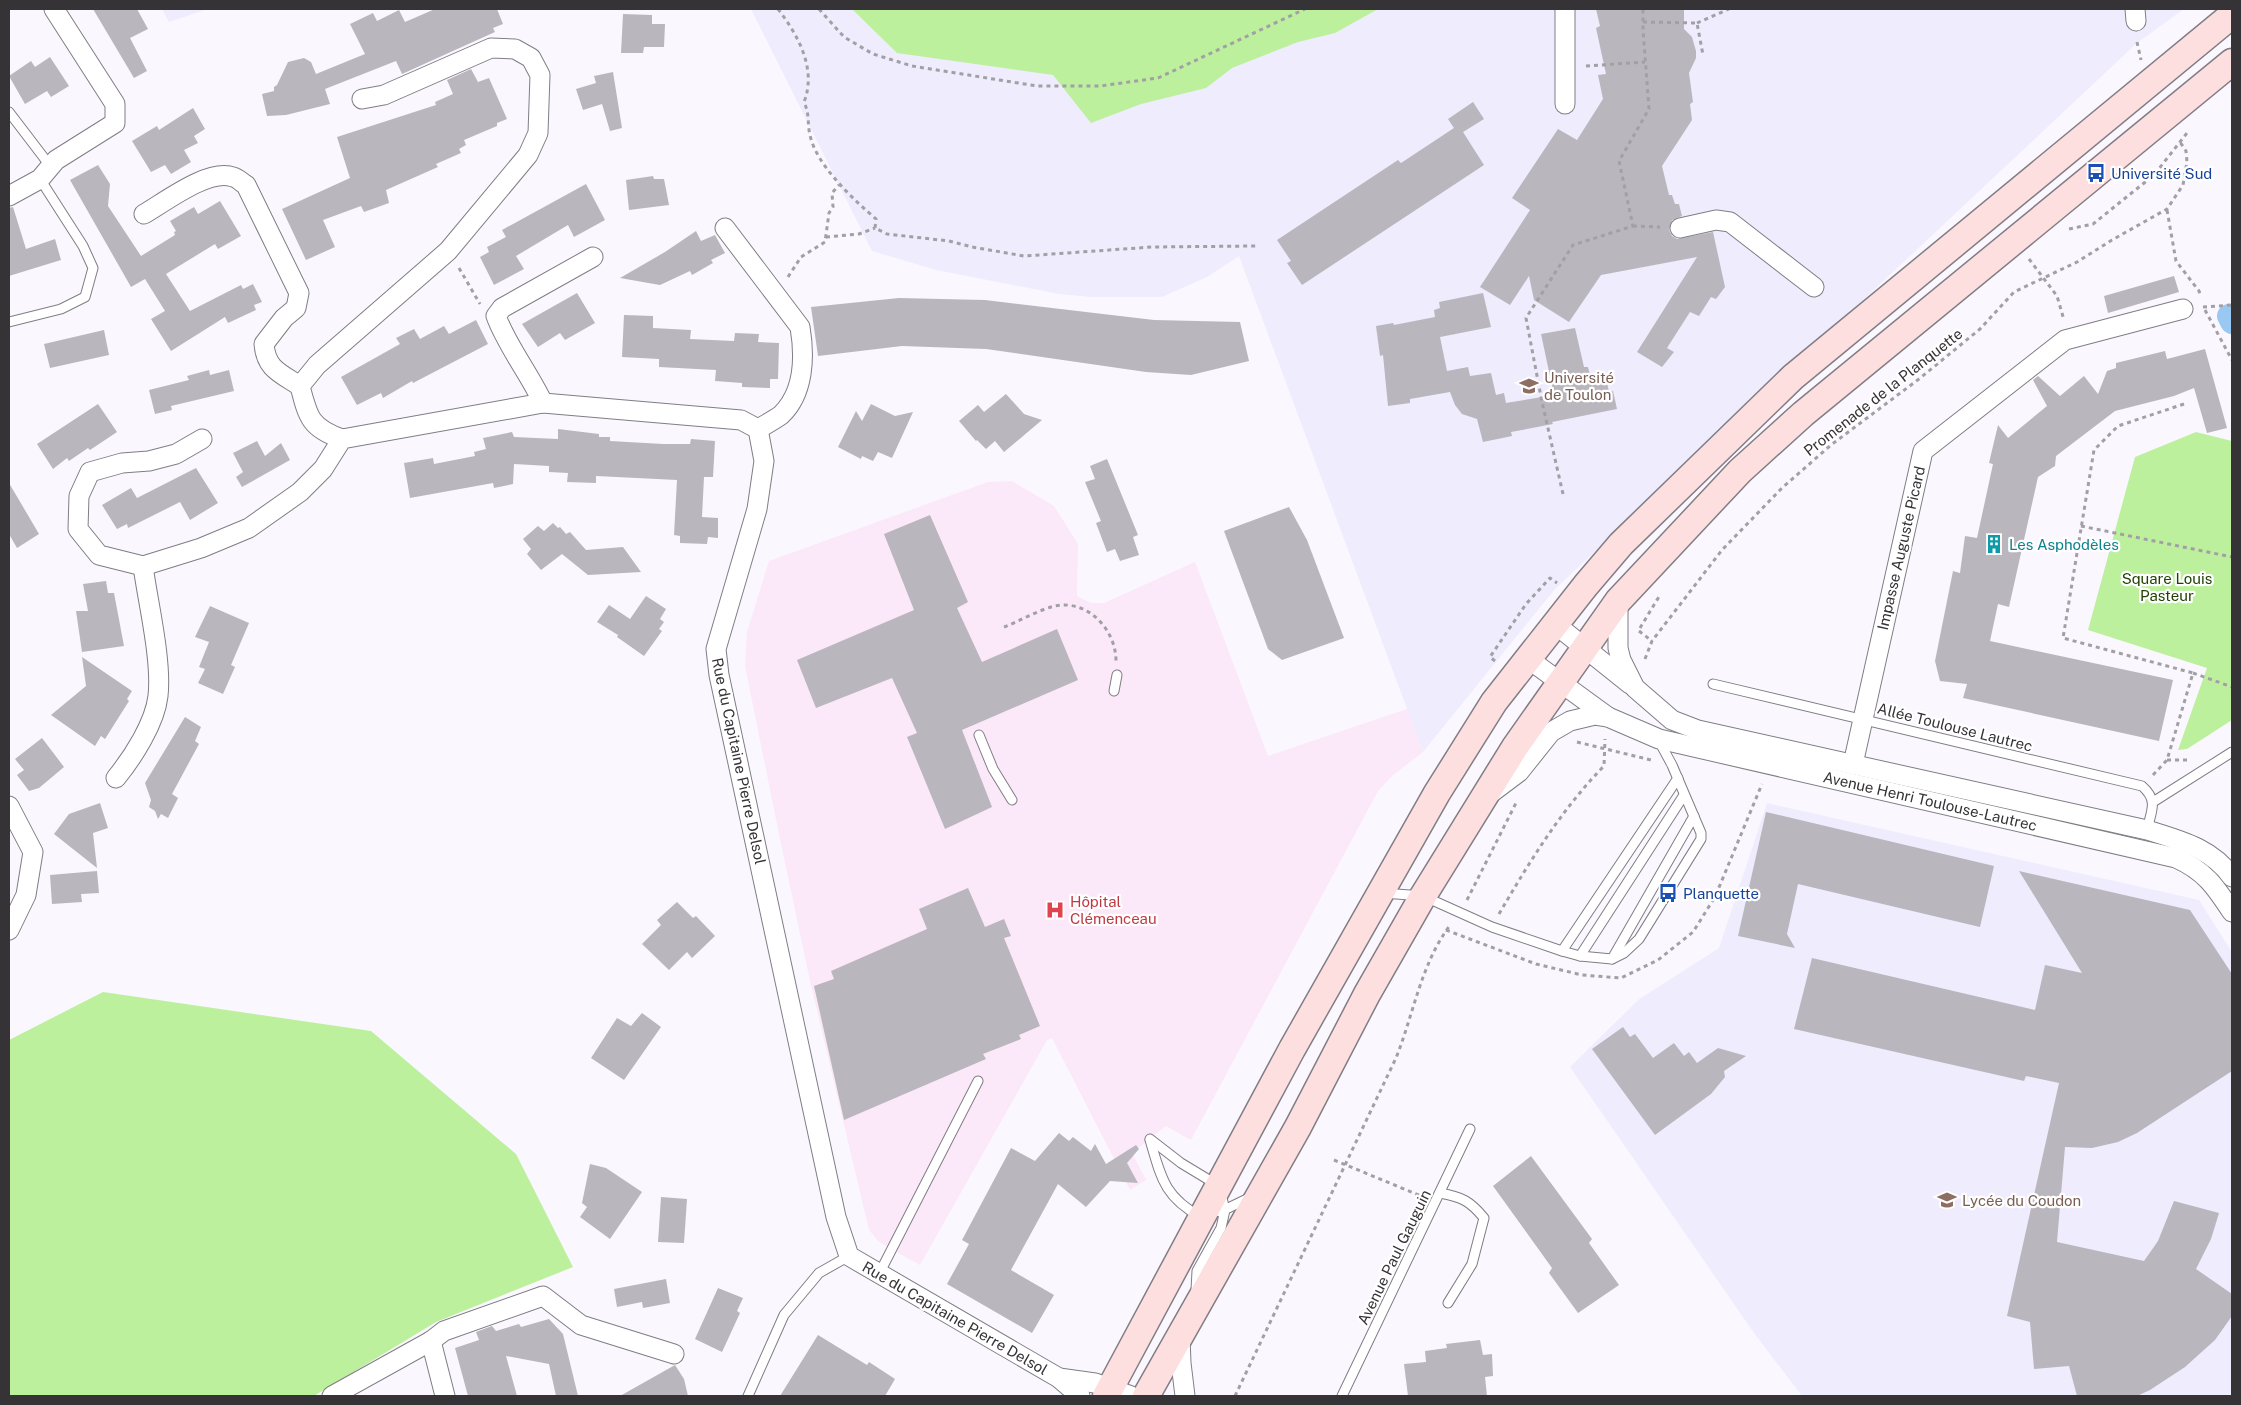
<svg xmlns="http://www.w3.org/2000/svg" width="2241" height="1405" font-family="'Public Sans',sans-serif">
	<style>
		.education { fill: #efecfe }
		.medical { fill: #fbe8f9 }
		.green { fill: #bcf09d }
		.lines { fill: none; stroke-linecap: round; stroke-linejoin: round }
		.canal { stroke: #99c9f2; stroke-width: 24 }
		.building { fill: #bab6bd }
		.lane-casing { stroke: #807d84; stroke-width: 11 }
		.street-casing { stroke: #807d84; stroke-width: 21 }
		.secondary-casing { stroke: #807d84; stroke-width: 29 }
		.path { stroke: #a29fa5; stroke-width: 3; stroke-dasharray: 4 4; stroke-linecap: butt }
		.lane { stroke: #fff; stroke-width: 9 }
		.street { stroke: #fff; stroke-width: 19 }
		.secondary { stroke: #fddfdf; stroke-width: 26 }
		.labels { text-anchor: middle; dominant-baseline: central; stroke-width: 4.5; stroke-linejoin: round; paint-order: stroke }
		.transit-label { font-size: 15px; fill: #164399; stroke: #fff; text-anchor: start }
		.education-label { font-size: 15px; fill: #785e54; stroke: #fff; text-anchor: start }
		.street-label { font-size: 15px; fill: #353336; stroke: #fff }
		.culture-label { font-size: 15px; fill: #0d838f; stroke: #fff; text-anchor: start }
		.park-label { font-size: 15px; fill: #214202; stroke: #fff }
		.health-label { font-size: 15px; fill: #be3a42; stroke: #fff; text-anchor: start }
	</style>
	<rect width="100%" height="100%" fill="#fbf7ff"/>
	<g class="education">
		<path d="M162,9H208L169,22Z"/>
		<path d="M751,9H2184L2137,43L1555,589L1423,752L1239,256L1207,277L1162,297H1092L1059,294L936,270L872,251Z"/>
		<path d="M1767,803L2199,900L2232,952V1396H1802L1754,1333L1570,1067L1638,1000L1719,948Z"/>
	</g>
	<path class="medical" d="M1012,481L1054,506L1078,544L1077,596L1091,603H1104L1195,562L1268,756L1407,709L1423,752L1393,775L1378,791L1191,1140L1166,1126L1132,1153L1146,1180L1130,1190L1052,1038L1047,1040L920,1265L879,1242L869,1230L810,981L780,839L745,666L747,632L769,561L988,482Z"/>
	<g class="green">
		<path d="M852,9H1378L1335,33L1298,42L1232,68L1206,88L1141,104L1091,123L1053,75L897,53Z"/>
		<path d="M2196,432L2232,441V720L2187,749L2178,750L2207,668L2088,630L2135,457Z"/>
		<path d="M103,992L371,1031L516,1154L573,1267L436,1322L314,1396H9V1040Z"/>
	</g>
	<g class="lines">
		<path class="canal" d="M2229,316L2232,322"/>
	</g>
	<g class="building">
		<path d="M93,9H137L148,29L130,38L147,71L134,78Z"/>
		<path d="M435,9H497L503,24L493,28L495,32L402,74L396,61L325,89L330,104L286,115L267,116L262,94L274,91V87L277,85L288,62L304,58L311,62L316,74L365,54L350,24L373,13L377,21L399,10L405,22Z"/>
		<path d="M1596,9H1684V29L1692,37L1696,51V58L1689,73L1693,102L1690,104L1692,120L1662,166L1669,195H1672L1675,204H1679L1682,216L1672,220L1669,230L1672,236L1677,239L1713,232L1725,287L1716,299L1711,297L1699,316L1690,312L1667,348L1674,352L1662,367L1637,352L1697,257L1601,275L1569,322L1534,300L1529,276L1510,305L1480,287L1530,210L1512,198L1558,129L1577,140L1603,99L1598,75L1606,74L1596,28L1600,26Z"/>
		<path d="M623,14L652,15V24H665L664,47H644L643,53H621Z"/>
		<path d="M50,57L69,86L51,97L47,91L25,104L9,76L31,61L35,67Z"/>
		<path d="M471,69L478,82L489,78L507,119L497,123V126L464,140L466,145L459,149L461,153L436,164L438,167L386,190L389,203L364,212L361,206L323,220L335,247L306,260L282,209L350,178L337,137L436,105L435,102L453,94L447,80Z"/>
		<path d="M613,72L622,128L610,131L602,104L583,110L576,89L596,83L594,76Z"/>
		<path d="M1473,102L1484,119L1463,132L1484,165L1302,285L1287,263L1291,261L1277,240L1398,160L1401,163L1454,128L1448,119Z"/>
		<path d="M193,108L205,129L194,136L198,143L184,150L191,162L171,174L165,165L151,172L132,141L157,126L159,130Z"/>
		<path d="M98,165L110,184L108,206L141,256L175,235L174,232L176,231L170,221L194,207L198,214L220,201L241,236L218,249L215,244L166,274L190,311L241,285L243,289L253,284L262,302L254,305L256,310L228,323L225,317L171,351L151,319L165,311L145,279L131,287L70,180Z"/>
		<path d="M653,176L654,179H664L669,205L629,210L626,180Z"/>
		<path d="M586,184L605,220L574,237L568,225L516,256L524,269L494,285L480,257L489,252L487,247L506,237L502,230Z"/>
		<path d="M13,207L26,249L55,239L61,260L9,276V208Z"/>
		<path d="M696,231L701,241L715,235L725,253L711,260L713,263L692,275L690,271L660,285L620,278L665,252Z"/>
		<path d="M2174,276L2179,292L2108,313L2104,296Z"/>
		<path d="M577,293L595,323L565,340L560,333L538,347L522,324Z"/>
		<path d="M1483,293L1491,327L1440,337L1447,371L1468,367L1470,376L1491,373L1496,395L1504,393L1506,403L1554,395L1541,334L1575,328L1584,367H1588L1590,375L1597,374L1599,378H1606L1609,392L1613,391L1617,409L1552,422L1553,424L1511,432L1512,436L1483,442L1477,419L1462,414L1455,405L1450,392L1410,399V403L1388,406L1383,355L1380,356L1376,326L1393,323L1394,325L1435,317L1434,310L1440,308L1439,302Z"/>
		<path d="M899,298L985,300L1154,320L1240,322L1249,361L1191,375L1146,372L986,349L902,346L818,356L811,307Z"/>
		<path d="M624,315L653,316V328L691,330L690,339L734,341L735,333L759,334L758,342L779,343L778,379H770V388L742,387V383L715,381L716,370L659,367V359L622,357Z"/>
		<path d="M476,320L488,344L413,383L412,381L383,398L381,393L357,405L341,377L400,344L396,338L414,329L420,339L444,326L449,334Z"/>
		<path d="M104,330L109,355L50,368L44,344Z"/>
		<path d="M2205,349L2227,428L2207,433L2194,388L2174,396L2115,411L2056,456L2055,466L2038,477L2009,607L1998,604L1990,641L2173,680L2159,741L1963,698L1967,684L1940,681L1935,661L1953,571L1960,573L1965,536L1977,538L1993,464L1989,463L1998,425L2008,438L2047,406L2033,380L2038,376L2060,396L2084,376L2098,394L2107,371L2116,368V363L2165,351L2167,359Z"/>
		<path d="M209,370L210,375L229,370L234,391L171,406L172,410L155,414L149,390L189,380L187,376Z"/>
		<path d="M1006,394L1024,414L1042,420L1004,452L995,441L986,449L977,440L976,441L959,421L978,405L984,412Z"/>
		<path d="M98,404L117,432L90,450L88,448L69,461L67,458L53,469L37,444Z"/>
		<path d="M871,404L895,416L913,412L892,458L878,452L873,461L862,456L861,459L838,447L856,411L862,421Z"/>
		<path d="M558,429L599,434V437H610V441L663,444H690L691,439L715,441L713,477H704L702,517L718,518V538L708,537L707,544L680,543V536L674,535L677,480L596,476V483L567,482L568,473L549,472V466L514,464L513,484L494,488L493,483L410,498L404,463L433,458L434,464L475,456L474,452L486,449L483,438L512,432L514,437L558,439Z"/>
		<path d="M257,441L265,456L281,443L290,460L242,487L236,477L243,472L233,453Z"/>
		<path d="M1107,459L1138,535L1133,537L1139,555L1120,561L1115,549L1107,552L1096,523L1101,521L1085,482L1095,479L1090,466Z"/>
		<path d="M196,468L218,503L190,520L180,502L128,528L127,524L117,529L102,505L131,488L137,498Z"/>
		<path d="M9,483L39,534L17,548L9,534Z"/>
		<path d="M1289,507L1307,540L1344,638L1282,660L1268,649L1224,531Z"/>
		<path d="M930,515L968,602L957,608L982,662L1057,629L1078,680L962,730L992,807L945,829L907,737L917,733L892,678L816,708L797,660L914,610L884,534Z"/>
		<path d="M553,523L558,528L560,527L566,534L570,532L586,550L623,547L641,572L588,575L562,554L541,570L527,554L531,549L523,539L538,526L544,531Z"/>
		<path d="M106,581L108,593H114L124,646L82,652L76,611H88L83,584Z"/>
		<path d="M646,596L666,609L660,619L664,622L659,629L662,631L644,656L617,637L618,635L597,622L609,605L630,619Z"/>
		<path d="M210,606L249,623L231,665L235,667L223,694L198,683L205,669L199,667L209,642L195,637Z"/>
		<path d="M82,657L132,691L127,699L129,701L105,739L101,736L95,746L51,715L86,686Z"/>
		<path d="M185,717L201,727L195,741L199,744L172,794L178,798L168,818L161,814L158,819L155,811L149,807L151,800L145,783Z"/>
		<path d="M42,738L64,767L39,788L29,791L17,775L24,770L15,759Z"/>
		<path d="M100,803L108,828L93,833L97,868L54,834L69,814Z"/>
		<path d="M1766,812L1994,866L1980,927L1798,884L1787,934L1795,948L1738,936Z"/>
		<path d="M97,871L99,893L81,894L82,902L52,904L50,875Z"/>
		<path d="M2019,871L2190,910L2232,974V1071L2137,1133L2118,1142L2092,1148L2065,1147L2057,1242L2144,1261L2158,1241L2174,1201L2219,1213L2211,1239L2196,1269L2232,1294V1316L2215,1340L2185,1367L2150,1390L2137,1396H2077L2069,1366L2034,1369L2030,1322L2007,1316L2059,1083L2026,1076L2024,1081L1794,1029L1812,958L2035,1010L2045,965L2082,973Z"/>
		<path d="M968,888L985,927L1004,919L1011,936L1004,938L1040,1026L1019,1035L1021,1039L983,1054L986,1059L844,1120L814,986L834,979L831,971L927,929L919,909Z"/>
		<path d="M677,902L693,918L696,916L715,936L692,958L687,952L669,970L642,944L661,925L657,920Z"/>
		<path d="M642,1013L661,1027L624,1080L591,1058L617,1018L631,1026Z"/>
		<path d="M1623,1027L1630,1037L1635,1034L1653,1058L1674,1043L1684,1056L1689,1052L1697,1063L1718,1048L1746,1056L1724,1071L1725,1077L1711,1094L1655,1135L1592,1049Z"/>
		<path d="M1059,1133L1069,1141L1073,1137L1091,1151L1095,1144L1106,1164L1136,1145L1139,1149L1127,1163L1138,1183L1110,1181L1086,1207L1058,1184L1011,1270L1054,1295L1032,1333L947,1284L969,1244L962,1240L1011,1148L1035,1161Z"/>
		<path d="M1531,1156L1592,1239L1589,1243L1619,1285L1578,1313L1549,1273L1552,1268L1493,1186Z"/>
		<path d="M590,1164L606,1168L642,1192L610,1239L580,1217L587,1207L582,1203Z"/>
		<path d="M661,1197L687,1199L684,1243L658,1242Z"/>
		<path d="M666,1279L670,1303L643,1308L642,1302L617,1307L614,1289Z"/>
		<path d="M718,1288L743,1298L737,1311L740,1313L722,1352L695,1339Z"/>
		<path d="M549,1319L563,1334L578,1396H556L549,1364L506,1356L517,1396H468L455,1348L479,1340L476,1332L492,1326L496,1331L519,1324L521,1327Z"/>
		<path d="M818,1335L867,1365L869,1362L895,1379L885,1396H780Z"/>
		<path d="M1480,1340L1483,1355L1492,1354L1493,1376L1485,1377L1487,1396H1408L1404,1364L1426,1362L1425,1351L1447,1348L1446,1344Z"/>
		<path d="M675,1365L684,1379L688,1396H620Z"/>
	</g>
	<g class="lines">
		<g class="lane-casing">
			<g id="lane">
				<path d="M9,112L51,167"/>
				<path d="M9,322L61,309L85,297L93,268L83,246L40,179"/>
				<path d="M1713,684L2142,786C2159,801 2151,811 2147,830"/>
				<path d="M1114,691L1117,675"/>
				<path d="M979,735L993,769L1012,800"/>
				<path d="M2153,802L2232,752"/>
				<path d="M1383,893L1423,896L1492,927L1562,951L1580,956L1612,959L1624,953L1639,939L1701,839V833L1672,765L1659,741"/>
				<path d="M1562,951L1678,778"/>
				<path d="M1580,956L1684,795"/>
				<path d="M1612,959L1694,816"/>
				<path d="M1150,1139L1181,1163L1219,1186L1225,1210L1221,1228L1197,1271L1196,1290"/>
				<path d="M1150,1140C1161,1177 1164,1197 1201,1217"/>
				<path d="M1440,1193C1462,1197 1470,1201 1484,1218L1472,1264L1448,1303"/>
				<path d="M1220,1212L1251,1197"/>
				<path d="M879,1274L978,1081"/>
				<path d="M748,1396L784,1315L819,1273L849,1256"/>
				<path d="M1342,1396L1470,1129"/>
			</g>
		</g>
		<g class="street-casing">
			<g id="street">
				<path d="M1565,9V104"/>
				<path d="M2135,9L2136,21"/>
				<path d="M9,196L40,179L56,160L115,123V104L54,9"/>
				<path d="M144,214C165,202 209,168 233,177C238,178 242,183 246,185L299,293L296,308L284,318L264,344C266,369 280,373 300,386"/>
				<path d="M725,228L800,327C805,357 804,393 781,415C774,420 765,425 758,429"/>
				<path d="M1680,228L1716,220L1730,222L1814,287"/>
				<path d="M543,403C529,373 507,346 496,316L502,308L593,257"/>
				<path d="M342,439C310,428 308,417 300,386L317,365L448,251L528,155L538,133L540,75L531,58L515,49L491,48L384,95L362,99"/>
				<path d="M143,566L201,548L249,528L300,492L323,469L342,439L543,403L741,420L758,429L764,461L757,509L716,649L719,675L836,1217L849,1256L1059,1378L1080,1396"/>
				<path d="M143,566L99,555L78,529L79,496L90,472L122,463L149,461L176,454L202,439"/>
				<path d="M1618,601V648L1621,660L1635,688L1672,720L1698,730L2147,830C2179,840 2212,848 2232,877"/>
				<path d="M1555,624L1630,684"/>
				<path d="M1527,658L1608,717"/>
				<path d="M1853,764L1923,451L2065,340L2183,309"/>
				<path d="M116,778C133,757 155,723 158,696C162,660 148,603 143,566"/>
				<path d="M1491,793L1519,772L1551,732L1570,721L1595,715L1608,717L1659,739L2176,858C2205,871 2215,886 2232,912"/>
				<path d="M9,806L33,852L26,895L9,930"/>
				<path d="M1180,1337L1181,1363L1185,1396"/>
				<path d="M431,1341L445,1396"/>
				<path d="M1059,1378L1095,1383L1131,1396"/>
				<path d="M332,1396L431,1341L444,1331L543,1296L581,1325L674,1354"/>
			</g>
		</g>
		<g class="secondary-casing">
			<g id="secondary">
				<path d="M1106,1396L1292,1049L1437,793L1494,702L1586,585L1621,544L1793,377L2232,15"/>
				<path d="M1146,1396L1298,1127L1367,994L1423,896L1515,747L1618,601L1740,471L1803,414L2232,62"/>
			</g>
		</g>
		<g class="path">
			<path d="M778,9C798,35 817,69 804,102C810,115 807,123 810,135C816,165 854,200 876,219L875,228L887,234L949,241L972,247L1024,256L1152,247L1256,246"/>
			<path d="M819,9L844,37L873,54L912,66L1037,86H1100L1158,78L1305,9"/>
			<path d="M1643,22L1697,23L1703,55"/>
			<path d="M1697,23L1729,9"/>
			<path d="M2137,42L2141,60"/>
			<path d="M1586,66L1645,62"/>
			<path d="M2167,210L2176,261L2199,291L2201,297"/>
			<path d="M1633,226L1660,227"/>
			<path d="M2069,229L2093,224L2154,175L2187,133"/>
			<path d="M826,237L859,234L875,228"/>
			<path d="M2029,259L2057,296L2064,320"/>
			<path d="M459,268L480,304"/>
			<path d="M788,277L801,257L825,242L829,213L833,207L832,193L839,185"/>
			<path d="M2203,307L2232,305"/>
			<path d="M2205,310L2232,360"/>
			<path d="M1563,494L1542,402L1526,318L1573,245L1633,226L1619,161L1649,109L1643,29V9"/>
			<path d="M2081,526L2232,557"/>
			<path d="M1004,627C1020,621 1038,610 1055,606C1088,599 1116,630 1116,661"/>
			<path d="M1640,628L1660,595"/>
			<path d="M1639,631L1652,641"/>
			<path d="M1645,659L1652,641L1722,550L1782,488L1831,445L1919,379L1980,329L2014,292L2077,262L2112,240L2167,209L2183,185L2187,162L2186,151L2180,142"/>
			<path d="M1495,661L1490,657L1526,604L1550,578L1557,583"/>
			<path d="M2193,673L2232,687"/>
			<path d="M1577,742L1651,760"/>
			<path d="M2167,760H2189"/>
			<path d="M2153,775L2167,760L2193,673L2063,638L2094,450L2118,426L2184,404"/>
			<path d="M1467,900L1517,801"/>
			<path d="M1499,914C1530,861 1561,810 1604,766L1605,739"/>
			<path d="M1446,930L1536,964L1582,975L1621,978L1658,960L1693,932L1715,897L1762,784"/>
			<path d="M1334,1160L1421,1196"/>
			<path d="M1235,1396L1396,1058C1414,1013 1421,963 1451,924"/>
		</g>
		<use href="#lane" class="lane"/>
		<use href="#street" class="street"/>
		<use href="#secondary" class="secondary"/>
	</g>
	<defs>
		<g id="bus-bare" transform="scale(1.5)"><path d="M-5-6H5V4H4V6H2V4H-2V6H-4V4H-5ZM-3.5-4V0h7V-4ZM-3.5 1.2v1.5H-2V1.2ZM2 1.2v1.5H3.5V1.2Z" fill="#1a4fb4" stroke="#fff" stroke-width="2.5" paint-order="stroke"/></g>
		<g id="university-bare" transform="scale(1.5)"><path d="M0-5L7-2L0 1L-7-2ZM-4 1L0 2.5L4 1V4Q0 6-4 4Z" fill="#8d6e63" stroke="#fff" stroke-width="2.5" paint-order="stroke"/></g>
		<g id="building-bare" transform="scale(1.5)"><path d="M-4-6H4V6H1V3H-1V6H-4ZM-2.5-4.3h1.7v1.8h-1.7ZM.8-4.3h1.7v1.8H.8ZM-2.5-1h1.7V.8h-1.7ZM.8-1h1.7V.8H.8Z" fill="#0f9aa8" stroke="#fff" stroke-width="2.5" paint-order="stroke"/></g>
		<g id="hospital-bare" transform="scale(1.5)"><path d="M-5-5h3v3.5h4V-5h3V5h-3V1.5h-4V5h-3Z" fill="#e0444e" stroke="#fff" stroke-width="2.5" paint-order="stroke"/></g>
		<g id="school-bare" transform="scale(1.5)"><path d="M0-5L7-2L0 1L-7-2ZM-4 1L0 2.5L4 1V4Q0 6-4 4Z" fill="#8d6e63" stroke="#fff" stroke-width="2.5" paint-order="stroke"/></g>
	</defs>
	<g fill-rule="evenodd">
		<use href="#bus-bare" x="2096" y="173"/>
		<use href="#university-bare" x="1529" y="386"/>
		<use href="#building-bare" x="1994" y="544"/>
		<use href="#bus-bare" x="1668" y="893"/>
		<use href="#hospital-bare" x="1055" y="910"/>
		<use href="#school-bare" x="1947" y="1200"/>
	</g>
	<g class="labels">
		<g class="transit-label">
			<text x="2111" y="173">Université Sud</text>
			<text x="1683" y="893">Planquette</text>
		</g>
		<g class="education-label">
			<text x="1544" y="377">Université<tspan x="1544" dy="17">de Toulon</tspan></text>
			<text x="1962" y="1200">Lycée du Coudon</text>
		</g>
		<g class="street-label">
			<text transform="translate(1883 392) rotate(-38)">Promenade de la Planquette</text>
			<text transform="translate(1901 548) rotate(-77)">Impasse Auguste Picard</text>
			<text transform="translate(1955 727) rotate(14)">Allée Toulouse Lautrec</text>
			<text transform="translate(739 761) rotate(78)">Rue du Capitaine Pierre Delsol</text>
			<text transform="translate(1930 801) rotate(13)">Avenue Henri Toulouse-Lautrec</text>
			<text transform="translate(1394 1257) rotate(-64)">Avenue Paul Gauguin</text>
			<text transform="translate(955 1318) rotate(30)">Rue du Capitaine Pierre Delsol</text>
		</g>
		<g class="culture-label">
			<text x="2009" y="544">Les Asphodèles</text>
		</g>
		<g class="park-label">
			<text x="2167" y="578">Square Louis<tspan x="2167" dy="17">Pasteur</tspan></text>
		</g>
		<g class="health-label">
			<text x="1070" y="901">Hôpital<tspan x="1070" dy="17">Clémenceau</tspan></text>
		</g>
	</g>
	<rect width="2241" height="1405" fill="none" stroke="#353336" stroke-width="20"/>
</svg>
